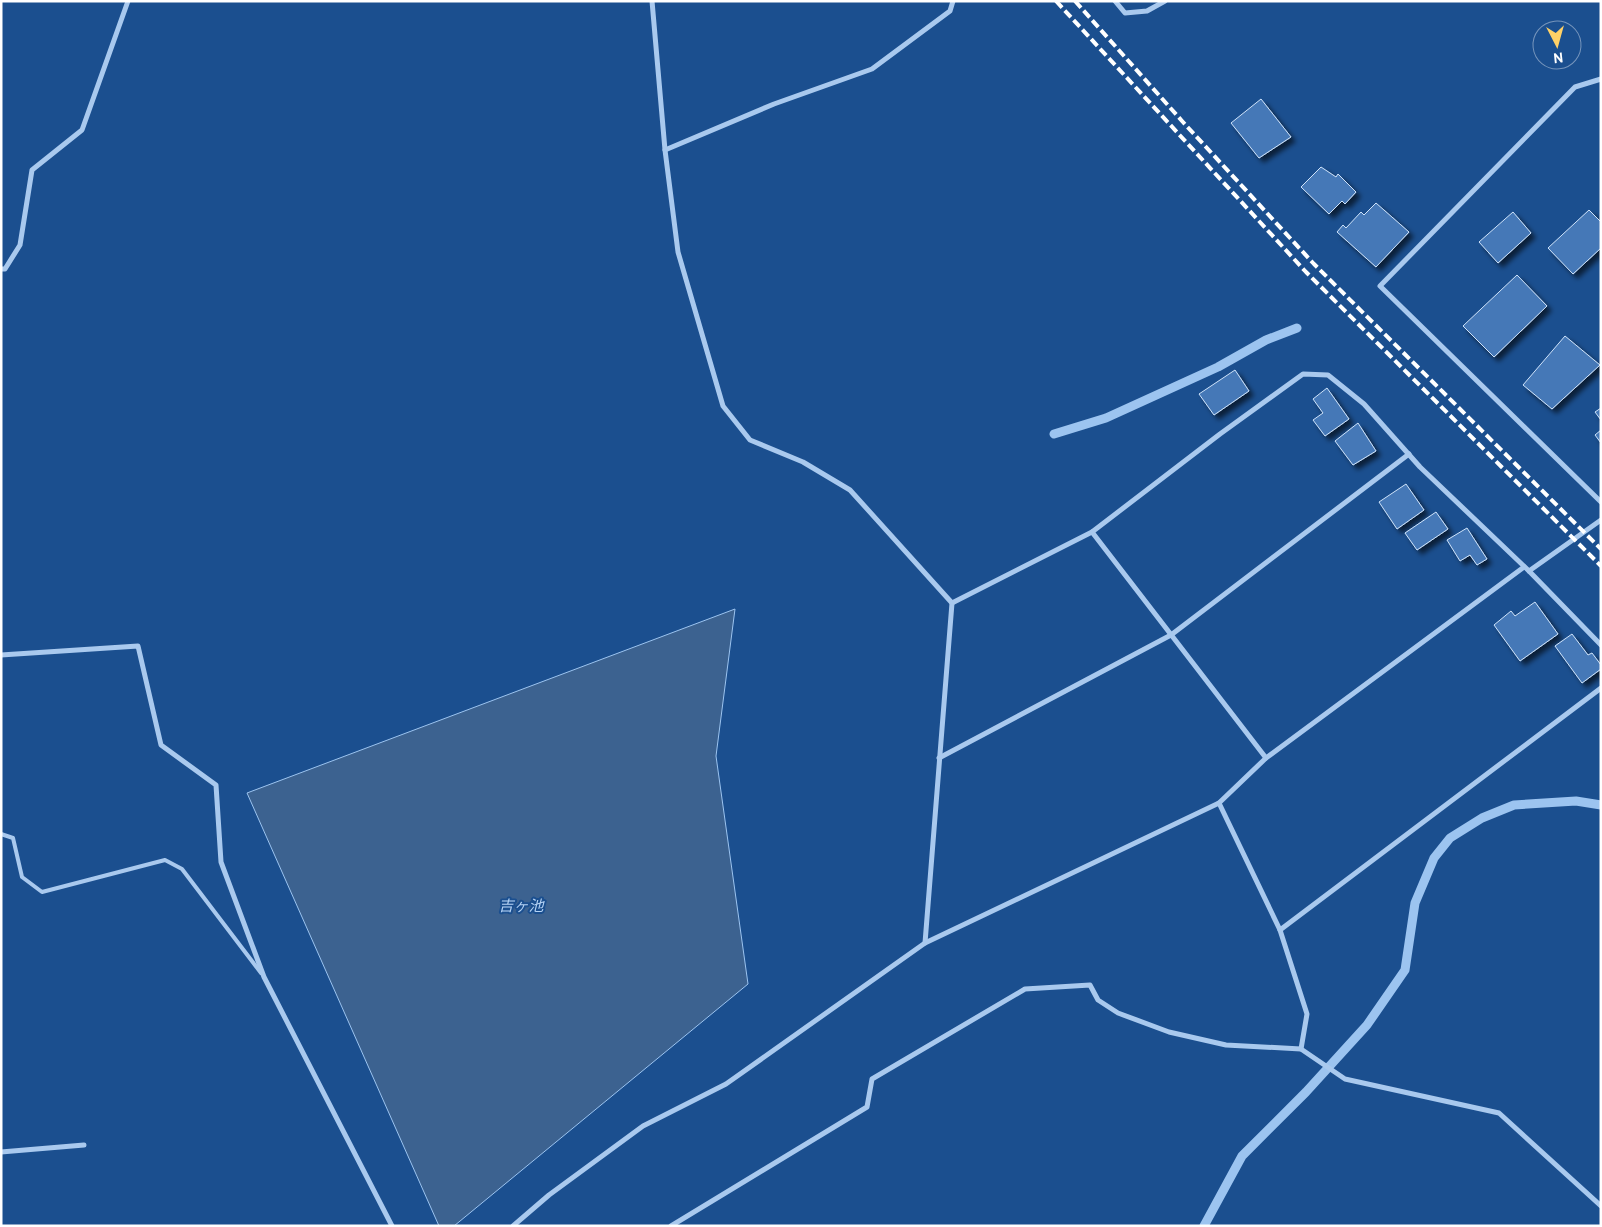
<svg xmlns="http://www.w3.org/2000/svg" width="1602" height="1227" font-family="Overpass,'Noto Sans JP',sans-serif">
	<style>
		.water { fill: #3c6290; stroke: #9cc4f0 }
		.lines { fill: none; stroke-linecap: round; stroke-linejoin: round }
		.stream { stroke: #9cc4f0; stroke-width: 9 }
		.building { fill: #4478b7; stroke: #cfe3fa; filter: url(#shadow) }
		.lane { stroke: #a9c9ee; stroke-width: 4 }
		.street { stroke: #a9c9ee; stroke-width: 5 }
		.rail { stroke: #fff; stroke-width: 4; stroke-dasharray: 9 4; stroke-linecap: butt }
		.labels { text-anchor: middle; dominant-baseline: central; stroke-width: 4; stroke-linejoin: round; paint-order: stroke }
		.water-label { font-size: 15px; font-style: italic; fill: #b5d3f5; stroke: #1b4f8f }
	</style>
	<defs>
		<filter id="shadow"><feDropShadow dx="4.5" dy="4.5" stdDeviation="2.5" flood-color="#0009"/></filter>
	</defs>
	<rect width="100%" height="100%" fill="#1b4f8f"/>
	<path class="water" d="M735,609L716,756L748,984L454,1226H439L247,793Z"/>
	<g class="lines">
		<g class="stream">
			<path d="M1054,434L1106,418L1218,367L1266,340L1297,328"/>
			<path d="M1204,1226L1242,1156L1306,1092L1367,1025L1405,970L1415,903L1434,858L1450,838L1482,818L1514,805L1576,801L1601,805"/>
		</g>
	</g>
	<g class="building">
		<path d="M1261,99L1291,137L1259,158L1231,123Z"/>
		<path d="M1321,167L1336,177L1338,174L1356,192L1345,204L1342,201L1329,214L1301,187Z"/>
		<path d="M1376,203L1409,232L1376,267L1337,232L1343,225L1346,228L1361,212L1364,215Z"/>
		<path d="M1589,210L1601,222V248L1573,274L1548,248Z"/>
		<path d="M1513,212L1531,233L1498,263L1479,242Z"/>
		<path d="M1517,275L1547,306L1494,357L1463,326Z"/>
		<path d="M1565,336L1600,365L1552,409L1523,385Z"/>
		<path d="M1235,370L1249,391L1214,415L1199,394Z"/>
		<path d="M1327,388L1349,419L1325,436L1313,420L1323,413L1313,399Z"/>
		<path d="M1601,408V420L1595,412Z"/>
		<path d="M1358,423L1376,451L1353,465L1335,441Z"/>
		<path d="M1601,430V443L1595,435Z"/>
		<path d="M1406,484L1424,510L1397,529L1379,502Z"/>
		<path d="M1436,512L1448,529L1417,550L1405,533Z"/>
		<path d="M1467,528L1487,559L1477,565L1470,555L1460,561L1447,540Z"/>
		<path d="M1535,602L1558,634L1520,661L1494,625L1511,611L1515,616Z"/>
		<path d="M1572,634L1588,655L1592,653L1601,665V669L1582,683L1555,646Z"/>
	</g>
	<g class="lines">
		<path class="lane" d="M1,834L13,838L22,877L42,892L165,860L182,869L261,973"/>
		<g class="street">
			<path d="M652,1L665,150L678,252L723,406L750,440L803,462L850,490L952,603L925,943"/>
			<path d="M1115,1L1125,13L1147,11L1165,1"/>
			<path d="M1601,79L1575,87L1380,286L1601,502"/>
			<path d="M665,150L774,104L872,69L950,11L953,1"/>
			<path d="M1,269H5L20,245L32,170L82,130L128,1"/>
			<path d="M1092,532L1266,758"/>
			<path d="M1529,571L1601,520"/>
			<path d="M952,603L1092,532L1220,434L1303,374L1328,375L1364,404L1420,467L1529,571L1601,645"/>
			<path d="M1,655L138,646L161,745L216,785L221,862L264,977L392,1226"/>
			<path d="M939,758L1171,635L1409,454"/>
			<path d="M1219,803L1280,930L1307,1014L1301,1049"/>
			<path d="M1280,930L1601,688"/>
			<path d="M1,1152L84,1145"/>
			<path d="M513,1226L549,1195L643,1126L726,1084L925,943L1219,803L1266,758L1524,567"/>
			<path d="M671,1226L867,1107L872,1079L1025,989L1090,985L1098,1000L1118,1013L1169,1032L1226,1045L1301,1049L1345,1079L1499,1113L1601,1206"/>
		</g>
		<g class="rail">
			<path d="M1056,1L1306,272L1601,566"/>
			<path d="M1075,1L1182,121L1314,264L1601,549"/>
		</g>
	</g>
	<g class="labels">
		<g class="water-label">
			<text x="521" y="907">吉ヶ池</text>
		</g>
	</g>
	<rect width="1602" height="1227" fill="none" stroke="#ffffff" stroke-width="5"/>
	<g transform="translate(1557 45) rotate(174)"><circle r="24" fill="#1b4f8f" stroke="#7695bc"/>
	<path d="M0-4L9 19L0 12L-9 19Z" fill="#ffd166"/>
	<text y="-8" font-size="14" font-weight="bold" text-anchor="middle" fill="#ffffff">N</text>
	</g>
</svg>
